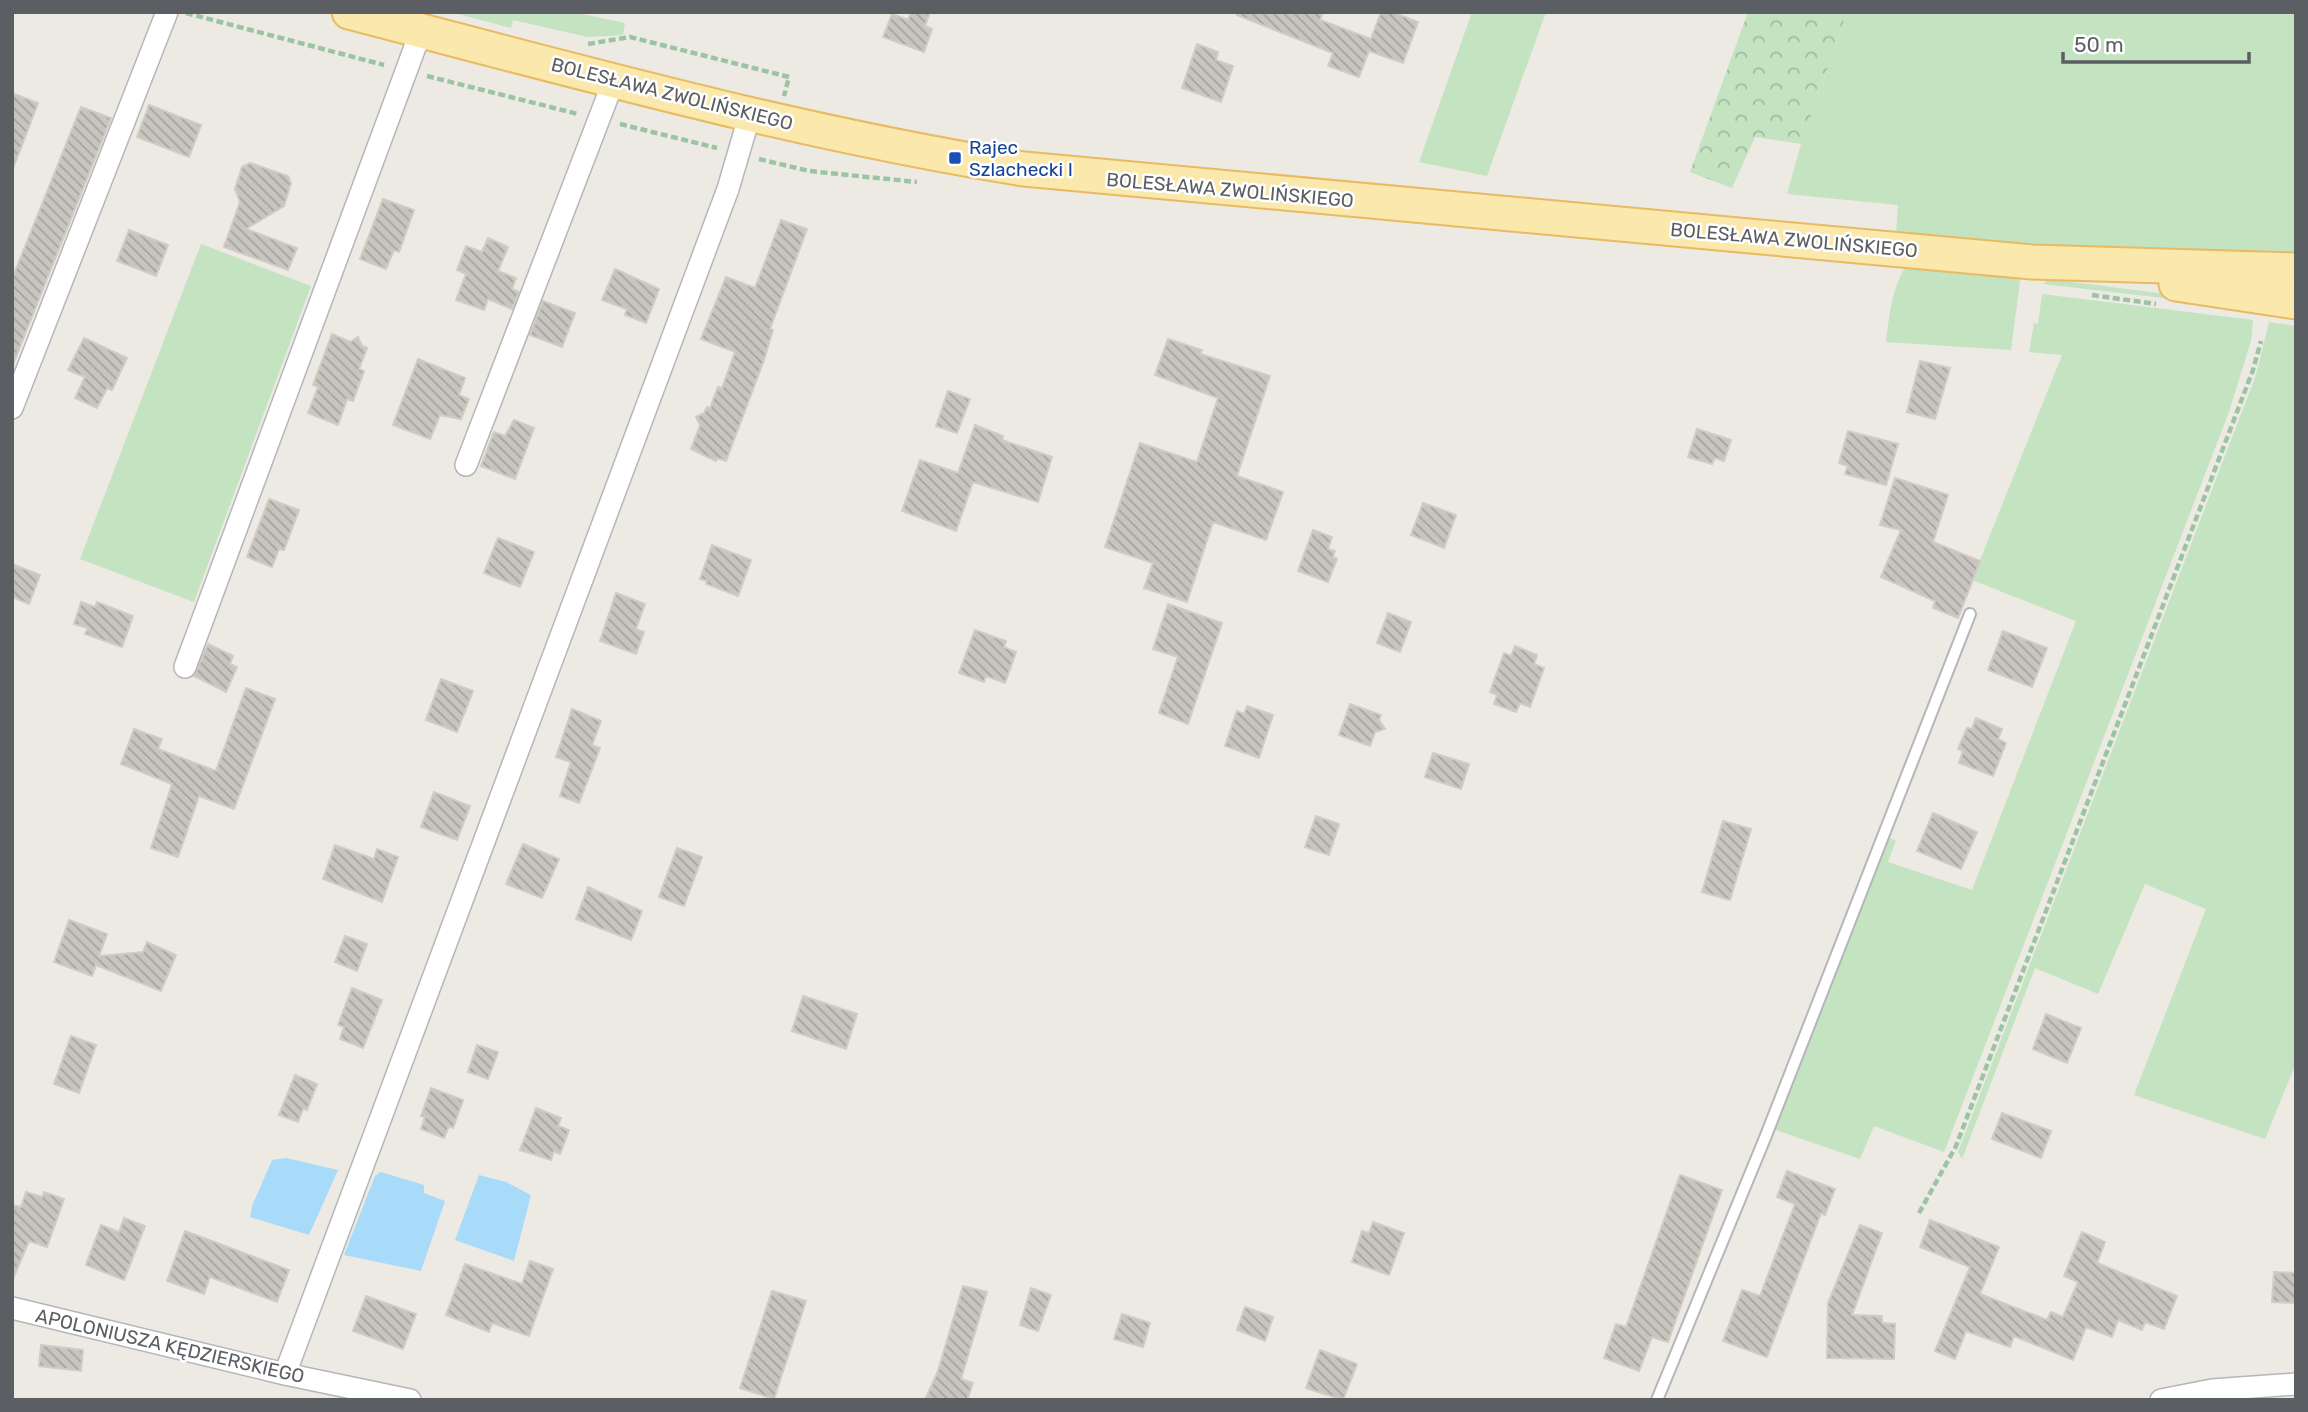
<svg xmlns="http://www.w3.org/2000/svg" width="2308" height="1412" font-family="Rubik,sans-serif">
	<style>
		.grass { fill: #c3e3c1 }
		.forest { fill: url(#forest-crowns) }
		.water { fill: #a7dbf9 }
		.building { fill: url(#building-back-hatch); stroke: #d1ccc2; stroke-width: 2 }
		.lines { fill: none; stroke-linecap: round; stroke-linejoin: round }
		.lane-casing { stroke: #b4b6ba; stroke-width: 14 }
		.street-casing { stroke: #b4b6ba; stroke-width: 24 }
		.primary-casing { stroke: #e8ba61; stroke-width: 37 }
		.path { stroke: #9bc4a4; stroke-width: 4.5; stroke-dasharray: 7 3.5; stroke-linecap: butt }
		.lane { stroke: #fff; stroke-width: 10 }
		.street { stroke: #fff; stroke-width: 21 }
		.primary { stroke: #fae8ac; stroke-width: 33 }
		.transit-dot { fill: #1a4fb4; stroke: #fff; stroke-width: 2.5 }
		.labels { text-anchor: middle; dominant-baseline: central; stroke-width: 5; stroke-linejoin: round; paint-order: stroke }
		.street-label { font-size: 19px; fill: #5b5f63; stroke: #fff }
		.transit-label { font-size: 19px; fill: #164399; stroke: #fff; text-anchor: start }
	</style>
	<defs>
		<pattern id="forest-crowns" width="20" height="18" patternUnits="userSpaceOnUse" patternTransform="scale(1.75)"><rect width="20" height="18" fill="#c3e3c1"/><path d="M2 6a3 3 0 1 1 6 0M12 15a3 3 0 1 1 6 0" fill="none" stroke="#a1bba0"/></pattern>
		<pattern id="building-back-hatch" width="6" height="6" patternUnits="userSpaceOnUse" patternTransform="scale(1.75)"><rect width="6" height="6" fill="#c8c5c0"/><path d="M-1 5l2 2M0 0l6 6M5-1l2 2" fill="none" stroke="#a5a3a0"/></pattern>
	</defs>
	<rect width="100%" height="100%" fill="#edeae3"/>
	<g class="grass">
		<path d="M451,12H573L625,23L623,35L588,37L513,20L511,28Z"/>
		<path d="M1472,12H1546L1487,176L1419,162Z"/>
		<path d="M1847,12H2296V260L2192,258L1896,235L1898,205L1787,194L1801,144Z"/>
		<path d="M201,244L311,286L194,602L80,559Z"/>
		<path d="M1907,265L2015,275L2020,281L2011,350L1886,342C1889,318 1892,285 1907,265Z"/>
		<path d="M2049,279L2190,297L2189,301L2043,284Z"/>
		<path d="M2042,294L2253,320L2251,341L2229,412L1944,1152L1874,1126L1860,1159L1773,1129L1888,838L1896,840L1888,862L1972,890L2076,621L1972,580L2062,355L2029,352L2034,323L2038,324Z"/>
		<path d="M2269,322L2296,326V1063L2265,1139L2134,1095L2206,909L2145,884L2098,994L2035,968L1962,1159L1958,1152L2256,375Z"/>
	</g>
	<path class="forest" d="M1748,12H1847L1801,144L1755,137L1732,188L1690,172Z"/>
	<g class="water">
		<path d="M286,1158L338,1170L309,1235L250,1217L252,1206L272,1160Z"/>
		<path d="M381,1172L424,1185V1193L445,1201L421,1271L344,1255L375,1176Z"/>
		<path d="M479,1175L506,1182L531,1195L514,1261L455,1240Z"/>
	</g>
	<g class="building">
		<path d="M911,12H930L925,26L932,29L924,52L883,37L892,14L908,20Z"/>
		<path d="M1237,12H1323L1320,20L1371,39L1381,12H1392L1418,22L1403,63L1369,51L1359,77L1328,66L1333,53L1237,15Z"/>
		<path d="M1197,44L1218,52L1216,60L1233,66L1221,102L1182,88Z"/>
		<path d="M12,93L38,103L14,166H12Z"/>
		<path d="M149,105L201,125L189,157L137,137Z"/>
		<path d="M81,107L111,118L12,367V279Z"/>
		<path d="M250,163L288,176L291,183L284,206L246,229L297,248L288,270L224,247L240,202L235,189L242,167Z"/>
		<path d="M383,199L414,210L399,252L394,250L386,269L360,259Z"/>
		<path d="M781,220L807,229L770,329L773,330L764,360L726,461L717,458L716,461L691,449L700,425L696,417L704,413L707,407L710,408L718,387L722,388L735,352L701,339L726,277L755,288Z"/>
		<path d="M129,230L168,245L156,276L117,261Z"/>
		<path d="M488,238L508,247L498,271L516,278L512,289L519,292L512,309L488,299L484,310L456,300L466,274L457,270L466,246L482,252Z"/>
		<path d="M615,269L659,289L646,323L625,315L627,309L602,300Z"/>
		<path d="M543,301L575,313L562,347L530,335Z"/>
		<path d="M332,334L350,342L358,337L362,346L367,348L359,369L364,371L353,401L347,399L338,425L308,413L318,387L313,385Z"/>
		<path d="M84,338L127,358L112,390L107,388L97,408L75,398L85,377L68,370Z"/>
		<path d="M1168,339L1202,350L1200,354L1270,376L1237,476L1283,492L1266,540L1213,522L1187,602L1144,588L1153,563L1105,547L1140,443L1197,462L1218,398L1155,375Z"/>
		<path d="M418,359L465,378L459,395L469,399L461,419L440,415L430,439L393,425Z"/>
		<path d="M1920,361L1950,368L1935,419L1907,412Z"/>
		<path d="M948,391L970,399L957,433L936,426Z"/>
		<path d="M514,420L534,428L515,479L481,466L494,432L505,436Z"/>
		<path d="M975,425L1003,436L1002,440L1052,457L1038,502L973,482L956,531L902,511L920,460L958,473Z"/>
		<path d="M1697,429L1731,440L1724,461L1715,458L1712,464L1688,457Z"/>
		<path d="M1848,431L1898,444L1886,485L1845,474L1848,466L1839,463Z"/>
		<path d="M1895,478L1948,495L1933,542L1980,561L1958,618L1933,608L1935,601L1881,577L1901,530L1880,525Z"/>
		<path d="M269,499L299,510L284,550L279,549L272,567L247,557Z"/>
		<path d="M1423,503L1456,515L1444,548L1411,535Z"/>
		<path d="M1313,530L1332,537L1328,549L1335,551L1333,557L1337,559L1328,582L1298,571Z"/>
		<path d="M498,538L534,552L520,587L484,573Z"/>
		<path d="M712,545L751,560L738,596L706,584L707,581L700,579Z"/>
		<path d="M12,564L40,575L29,604L12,597Z"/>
		<path d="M616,593L645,604L636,629L644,632L636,654L600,641Z"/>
		<path d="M81,602L95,607L97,602L133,616L122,647L85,634L88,628L74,624Z"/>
		<path d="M1168,604L1222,623L1188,724L1159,713L1178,657L1153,649Z"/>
		<path d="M1388,613L1411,622L1400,652L1377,643Z"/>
		<path d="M975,630L1006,641L1004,647L1016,652L1005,683L986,676L984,682L959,673Z"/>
		<path d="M2003,631L2047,648L2032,687L1988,670Z"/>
		<path d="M208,644L233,656L230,664L237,667L226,692L194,676Z"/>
		<path d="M1515,646L1537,655L1534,664L1544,668L1530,707L1520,703L1516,712L1494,704L1497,695L1490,692L1504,653L1511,656Z"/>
		<path d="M441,679L473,691L457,732L426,720Z"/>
		<path d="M246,688L275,699L234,809L199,796L178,857L151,848L172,784L121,764L134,729L162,739L158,749L216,771Z"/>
		<path d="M1350,704L1381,715L1379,720L1385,729L1375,732L1370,746L1339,735Z"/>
		<path d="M1247,706L1273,715L1259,758L1225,746L1237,711L1244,714Z"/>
		<path d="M572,709L601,721L592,745L600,748L579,803L560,796L571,762L556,757Z"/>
		<path d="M1976,718L2002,729L1998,739L2006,743L1993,776L1959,763L1963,751L1958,749L1967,728L1972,729Z"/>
		<path d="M1433,753L1469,764L1461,789L1425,777Z"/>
		<path d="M434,792L470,806L457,840L421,827Z"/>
		<path d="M1933,813L1977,832L1961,869L1917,851Z"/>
		<path d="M1316,816L1339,824L1329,855L1305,847Z"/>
		<path d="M1723,821L1751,829L1730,900L1702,892Z"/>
		<path d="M523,844L559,859L542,898L506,884Z"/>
		<path d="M335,845L374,859L377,849L398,857L382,902L323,879Z"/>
		<path d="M677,848L702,857L684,906L659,897Z"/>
		<path d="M588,887L642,911L631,940L576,919Z"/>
		<path d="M69,920L107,934L99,956L143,952L147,942L176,955L161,991L96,965L92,976L54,962Z"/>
		<path d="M345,936L367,944L357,971L335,962Z"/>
		<path d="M352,988L382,1000L363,1048L340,1039L344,1027L338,1025Z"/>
		<path d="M803,996L857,1014L846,1049L792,1031Z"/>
		<path d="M2046,1014L2081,1028L2067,1063L2033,1049Z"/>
		<path d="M71,1036L96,1045L79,1093L54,1084Z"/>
		<path d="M477,1045L498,1052L488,1079L468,1072Z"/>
		<path d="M295,1075L317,1084L307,1110L303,1109L298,1122L279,1115Z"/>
		<path d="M431,1088L463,1100L453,1128L449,1126L444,1138L421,1129L425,1117L421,1116Z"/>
		<path d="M536,1108L561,1118L558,1126L569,1130L560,1154L554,1151L551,1160L520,1150Z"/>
		<path d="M2002,1113L2051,1131L2041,1158L1992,1139Z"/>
		<path d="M1787,1171L1835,1189L1825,1215L1821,1213L1767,1357L1723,1341L1742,1290L1760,1296L1795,1204L1777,1197Z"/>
		<path d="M1680,1175L1722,1190L1668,1342L1652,1337L1639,1371L1604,1358L1616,1324L1626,1327Z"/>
		<path d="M26,1192L42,1197L44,1192L64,1199L47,1247L29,1241L13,1279L12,1205L21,1207Z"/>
		<path d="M124,1218L145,1226L124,1280L86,1265L101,1225L119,1232Z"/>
		<path d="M1930,1220L1999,1247L1980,1294L2047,1320L2051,1312L2063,1317L2078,1282L2064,1276L2082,1232L2105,1242L2097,1263L2177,1296L2164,1329L2145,1322L2142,1330L2118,1320L2112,1337L2086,1327L2073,1360L2014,1336L2010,1347L1966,1331L1955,1359L1935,1351L1970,1267L1920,1247Z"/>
		<path d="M1373,1222L1404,1233L1389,1275L1352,1262L1362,1231L1369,1233Z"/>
		<path d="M1860,1225L1882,1233L1852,1315L1882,1316V1323L1895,1324L1894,1359L1827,1358L1828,1303Z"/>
		<path d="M185,1231L289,1270L277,1302L210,1277L204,1294L167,1281Z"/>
		<path d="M530,1261L553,1269L529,1336L492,1323L489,1332L446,1315L465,1264L522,1284Z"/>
		<path d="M2274,1272L2296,1273V1303L2272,1302Z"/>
		<path d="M963,1286L987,1292L961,1379L973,1383L967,1400H925L938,1371Z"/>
		<path d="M1031,1288L1051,1295L1038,1331L1020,1325Z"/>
		<path d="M772,1291L806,1301L774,1399L740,1388Z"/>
		<path d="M366,1296L416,1314L403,1349L353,1331Z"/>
		<path d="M1245,1307L1273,1317L1265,1341L1237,1330Z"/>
		<path d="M1122,1314L1150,1323L1143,1347L1114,1339Z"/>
		<path d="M41,1345L83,1350L81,1371L39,1366Z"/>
		<path d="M1320,1350L1357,1364L1343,1400L1306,1388Z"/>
	</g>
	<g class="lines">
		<g class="lane-casing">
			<path id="lane" d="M1657,1400L1765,1138L1970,614"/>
		</g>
		<g class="street-casing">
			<g id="street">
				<path d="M12,408L167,12"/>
				<path d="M466,465L614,80"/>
				<path d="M185,667L421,31"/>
				<path d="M12,1308L285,1374L410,1400"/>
				<path d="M285,1374L728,189L750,114"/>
				<path d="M2161,1400L2212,1390L2296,1384"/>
			</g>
		</g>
		<g class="primary-casing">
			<g id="primary">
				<path d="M349,12C573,70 796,133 1024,169L2032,262L2296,270"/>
				<path d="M2176,284L2296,302"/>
			</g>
		</g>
		<g class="path">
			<path d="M186,13L384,65"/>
			<path d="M588,44L630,37L789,77L784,96"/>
			<path d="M427,76L578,114"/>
			<path d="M620,124L717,148"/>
			<path d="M759,159L809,171L917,182"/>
			<path d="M2092,295L2156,304"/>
			<path d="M1919,1213L1956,1146L2253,370L2261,341"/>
		</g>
		<use href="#lane" class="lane"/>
		<use href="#street" class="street"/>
		<use href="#primary" class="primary"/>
	</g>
	<rect class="transit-dot" x="948" y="151" width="14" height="14" rx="3.5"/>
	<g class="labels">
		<g class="street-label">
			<text transform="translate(672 94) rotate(14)">BOLESŁAWA ZWOLIŃSKIEGO</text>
			<text transform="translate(1230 190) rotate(5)">BOLESŁAWA ZWOLIŃSKIEGO</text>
			<text transform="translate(1794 240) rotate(5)">BOLESŁAWA ZWOLIŃSKIEGO</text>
			<text transform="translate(170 1346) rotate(13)">APOLONIUSZA KĘDZIERSKIEGO</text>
		</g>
		<g class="transit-label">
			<text x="969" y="147">Rajec<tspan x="969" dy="22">Szlachecki I</tspan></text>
		</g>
	</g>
	<rect width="2308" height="1412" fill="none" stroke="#5b5f63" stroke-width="28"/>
	<path d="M2063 52v10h186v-10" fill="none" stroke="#5b5f63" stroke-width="3.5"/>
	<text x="2074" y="52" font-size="21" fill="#5b5f63" stroke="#ffffff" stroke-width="5" paint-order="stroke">50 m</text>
</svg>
